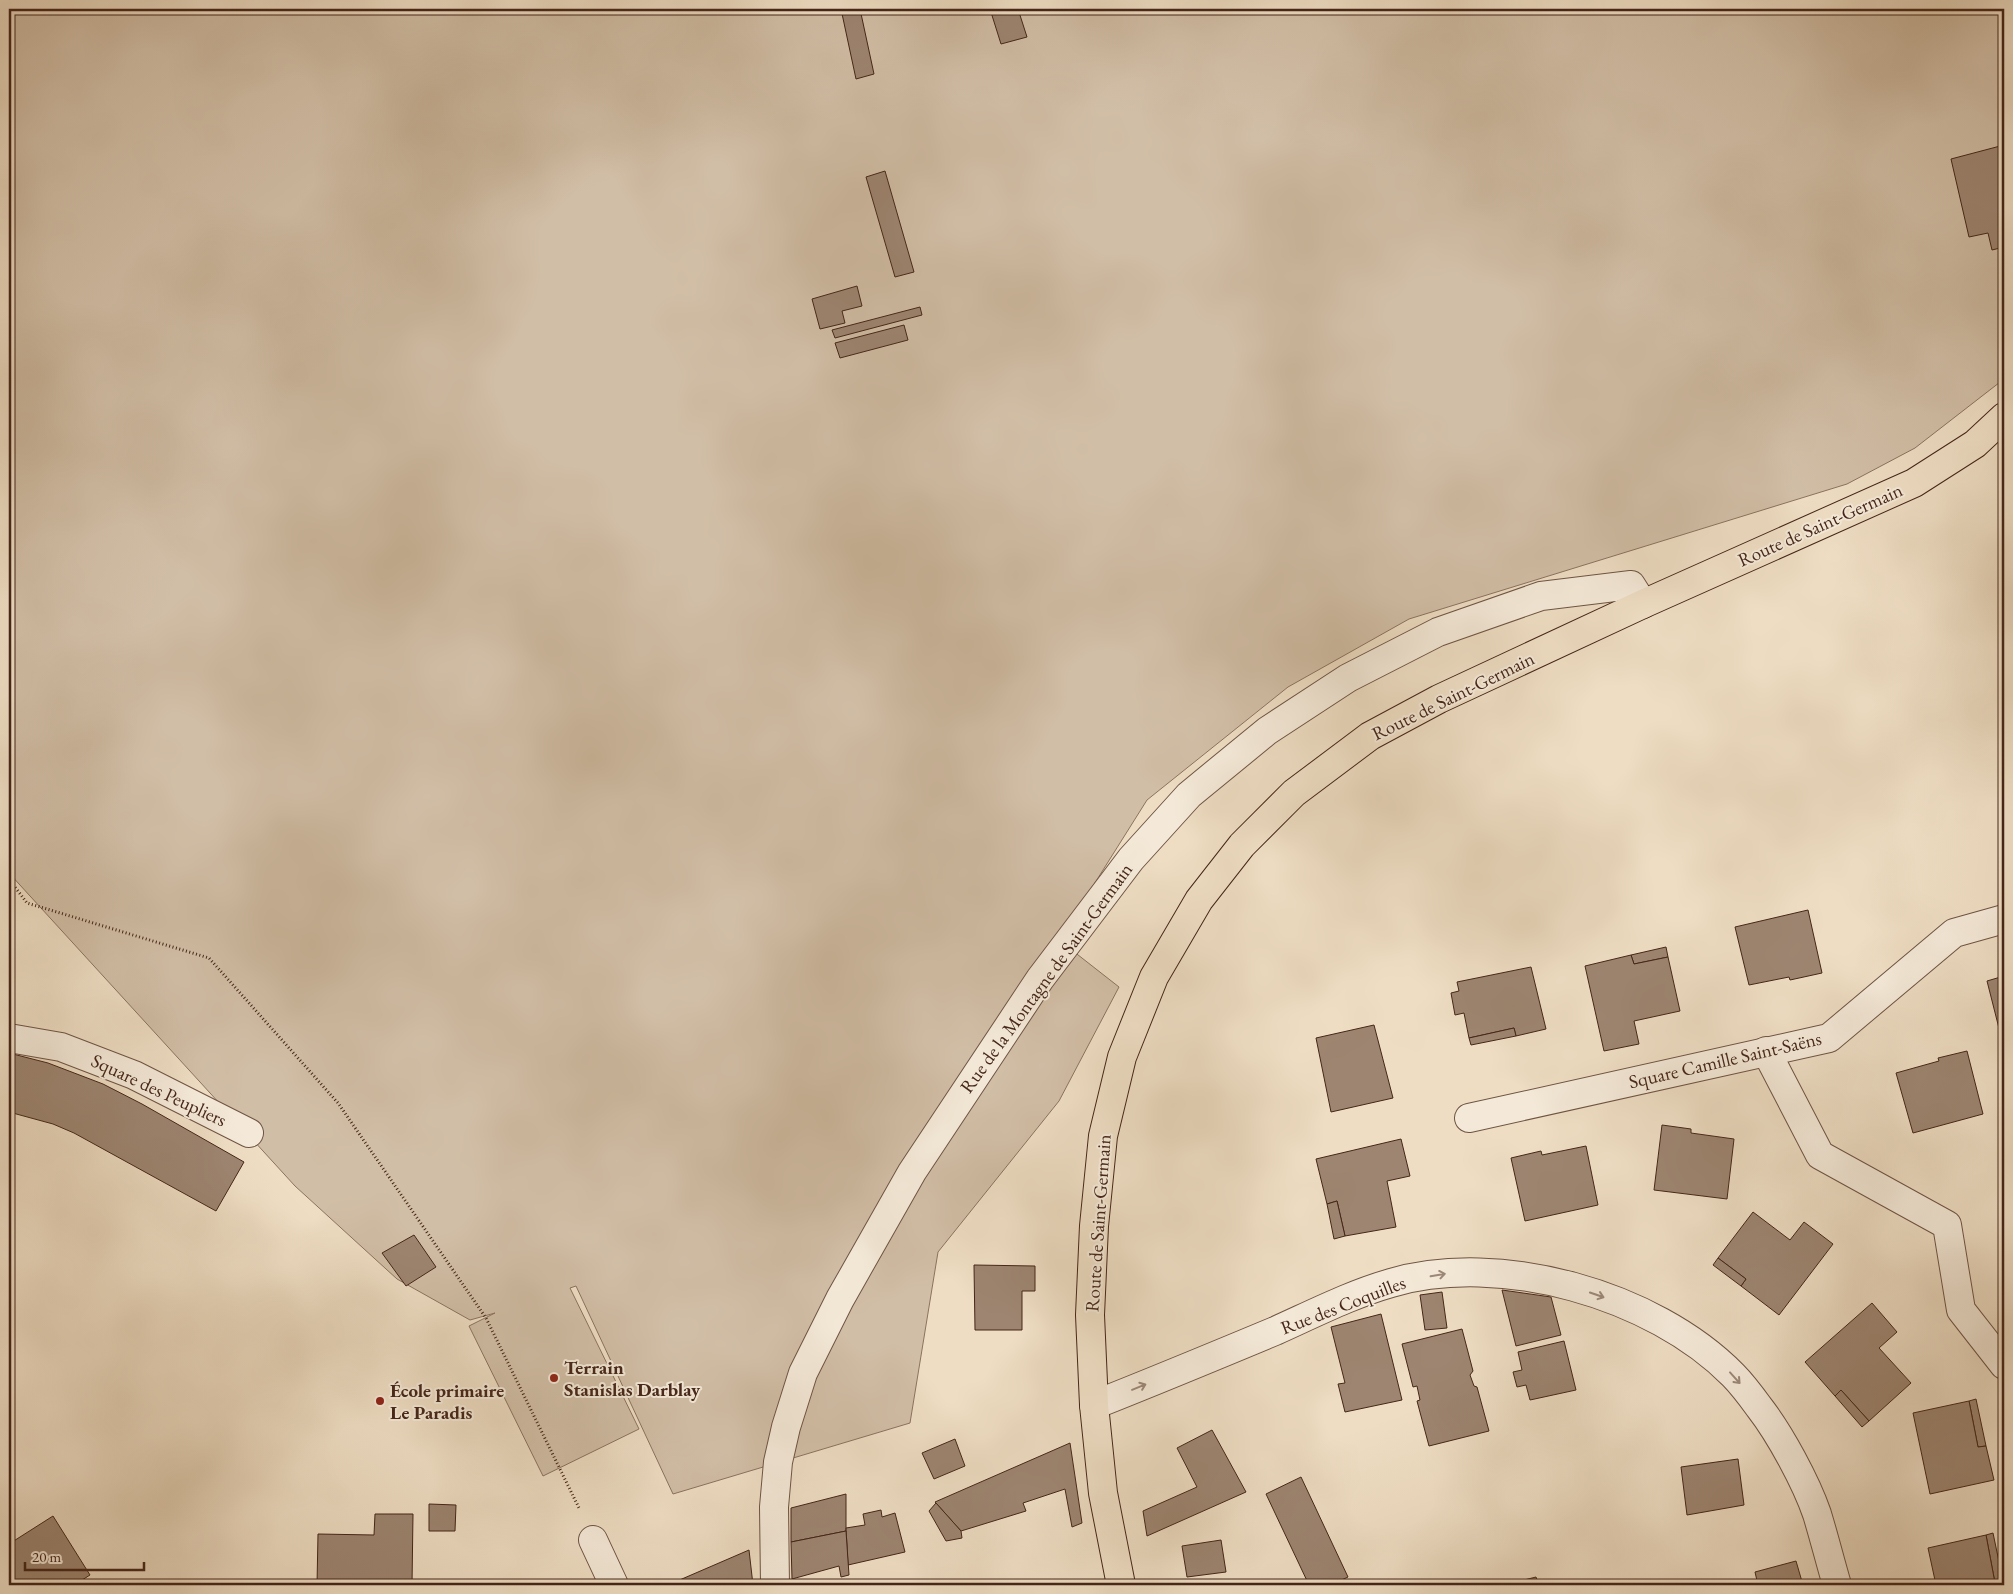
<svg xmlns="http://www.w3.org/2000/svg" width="2013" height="1594" font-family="'EB Garamond',serif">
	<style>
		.green { fill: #d1bea6; stroke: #8b7260 }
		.building { fill: #9d8571; stroke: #452619 }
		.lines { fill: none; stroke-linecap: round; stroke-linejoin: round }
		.minor-casing { stroke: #6f5444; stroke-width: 30 }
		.major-casing { stroke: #452619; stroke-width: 30 }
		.path { stroke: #452619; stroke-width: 3; stroke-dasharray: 1 2.5; stroke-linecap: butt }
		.minor { stroke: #f4e9d8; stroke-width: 28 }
		.major { stroke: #eeddc3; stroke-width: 28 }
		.oneway { stroke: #9c8878 }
		.poi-dot { fill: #8f2418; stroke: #f4e9d8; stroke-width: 2 }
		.labels { text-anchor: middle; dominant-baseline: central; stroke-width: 4; stroke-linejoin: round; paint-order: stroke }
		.street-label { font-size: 19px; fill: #452619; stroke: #f4e9d8 }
		.poi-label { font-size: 19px; font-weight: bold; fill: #452619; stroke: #f4e9d8; text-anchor: start }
	</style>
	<rect width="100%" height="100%" fill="#eeddc3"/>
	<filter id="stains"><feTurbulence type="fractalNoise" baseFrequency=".004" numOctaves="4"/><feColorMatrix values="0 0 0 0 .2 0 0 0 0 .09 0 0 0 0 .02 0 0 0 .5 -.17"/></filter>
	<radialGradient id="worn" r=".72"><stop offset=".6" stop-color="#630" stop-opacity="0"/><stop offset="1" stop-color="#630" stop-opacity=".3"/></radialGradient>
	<path class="green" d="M9,9H2004V379L1915,448L1847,484L1409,619L1288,687L1147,800L1059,940L1119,987L1059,1101L938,1252L910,1423L673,1494L576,1286L570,1288L639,1429L543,1476L469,1326L495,1313L470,1320L397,1279L295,1186L9,873Z"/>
	<g class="building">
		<path d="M841,9H860L874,74L856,79Z"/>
		<path d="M990,9H1018L1027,37L1001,44Z"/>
		<path d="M2004,145V247L1992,250L1988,233L1969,237L1951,159Z"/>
		<path d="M885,171L914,272L895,277L866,177Z"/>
		<path d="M857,286L862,306L842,311L845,323L820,329L812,299Z"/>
		<path d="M920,307L922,315L835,338L832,330Z"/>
		<path d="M904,325L908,340L840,358L835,343Z"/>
		<path d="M1808,910L1822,973L1790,980L1789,977L1749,985L1735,927Z"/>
		<path d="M1666,947L1668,957L1634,964L1631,955Z"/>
		<path d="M1631,955L1634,964L1668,957L1680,1011L1634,1021L1639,1044L1604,1051L1585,966Z"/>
		<path d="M1531,967L1546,1029L1516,1036L1514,1028L1469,1038L1464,1013L1455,1015L1451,993L1459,991L1457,982Z"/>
		<path d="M2004,976V1048L1987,981Z"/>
		<path d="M1374,1025L1393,1098L1331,1112L1316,1038Z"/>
		<path d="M1514,1028L1516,1036L1471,1045L1469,1038Z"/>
		<path d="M1967,1051L1983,1114L1913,1133L1896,1073L1939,1061L1938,1058Z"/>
		<path d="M9,1053L48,1063L103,1084L142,1104L244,1162L216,1211L74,1133L53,1124L9,1112Z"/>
		<path d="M1662,1125L1691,1129V1133L1734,1139L1727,1199L1654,1190Z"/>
		<path d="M1401,1139L1410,1176L1387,1181L1396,1227L1345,1236L1337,1201L1327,1204L1316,1159Z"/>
		<path d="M1586,1146L1598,1205L1525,1221L1511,1158L1541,1151L1542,1155Z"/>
		<path d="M1337,1201L1345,1236L1334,1239L1327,1204Z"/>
		<path d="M1753,1212L1790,1240L1804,1222L1833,1244L1779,1315L1741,1286L1746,1279L1718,1258Z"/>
		<path d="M414,1235L436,1267L406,1286L382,1253Z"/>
		<path d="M1718,1258L1746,1279L1741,1286L1713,1265Z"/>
		<path d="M974,1265L1035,1266V1291H1022V1330H975Z"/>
		<path d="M1502,1290L1551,1297L1561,1335L1516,1346Z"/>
		<path d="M1442,1292L1447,1328L1425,1330L1420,1295Z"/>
		<path d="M1872,1303L1897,1332L1879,1348L1911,1383L1869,1421L1841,1390L1835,1396L1805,1362Z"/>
		<path d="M1381,1314L1402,1400L1345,1412L1338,1384L1345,1383L1331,1327Z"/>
		<path d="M1462,1329L1473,1371L1470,1375L1474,1386L1477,1387L1489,1431L1429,1446L1417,1401L1420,1400L1417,1386L1413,1387L1402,1344Z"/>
		<path d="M1564,1341L1576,1390L1530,1400L1526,1385L1517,1387L1513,1372L1522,1370L1518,1352Z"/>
		<path d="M1841,1390L1869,1421L1862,1427L1835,1396Z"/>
		<path d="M1976,1399L1986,1446L1978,1447L1969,1401Z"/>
		<path d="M1969,1401L1978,1447L1986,1446L1994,1480L1930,1494L1913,1413Z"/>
		<path d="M1212,1430L1246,1492L1147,1536L1143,1511L1197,1487L1177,1448Z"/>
		<path d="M955,1439L965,1466L934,1479L922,1453Z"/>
		<path d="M1070,1443L1082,1523L1072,1527L1065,1489L1023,1503L1026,1511L961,1531L935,1502Z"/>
		<path d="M1738,1459L1744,1505L1687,1515L1681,1467Z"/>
		<path d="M1301,1477L1348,1577L1331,1585H1309L1266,1494Z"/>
		<path d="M846,1494V1531L791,1542V1508Z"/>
		<path d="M936,1503L961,1531L962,1538L946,1541L929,1511Z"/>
		<path d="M429,1504L456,1505L455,1531H429Z"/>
		<path d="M881,1510L882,1517L895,1513L905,1552L848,1565L846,1528L865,1525L863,1514Z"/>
		<path d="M375,1514H413L412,1585H317L318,1534L374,1535Z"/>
		<path d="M53,1516L90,1575L74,1585H9V1544Z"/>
		<path d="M846,1531L849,1575L841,1577L839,1566L792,1579L791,1542Z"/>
		<path d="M1993,1533L2003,1581L1995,1583L1986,1535Z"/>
		<path d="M1986,1535L1995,1583L2003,1581V1585H1936L1928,1548Z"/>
		<path d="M1221,1540L1226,1572L1187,1577L1182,1546Z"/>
		<path d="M749,1550L753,1585H668Z"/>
		<path d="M1796,1561L1803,1585H1758L1755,1572Z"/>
		<path d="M1536,1577L1539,1585H1504Z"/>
	</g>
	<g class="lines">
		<g class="minor-casing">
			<g id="minor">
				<path d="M9,1038L61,1047L134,1075L249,1133"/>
				<path d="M1766,1051L1820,1155L1947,1225L1961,1310L2004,1365"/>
				<path d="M1469,1118L1829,1038L1954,933L2004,919"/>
				<path d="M1094,1405C1155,1381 1215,1356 1275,1331C1313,1314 1352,1294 1391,1283C1500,1251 1653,1294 1733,1375C1742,1384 1751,1396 1759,1407C1780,1434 1806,1482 1817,1514C1824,1537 1830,1561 1837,1585"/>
				<path d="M593,1540L614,1585"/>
				<path d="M775,1585L774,1507L778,1462L786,1427L803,1373L840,1299L912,1172L1040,979L1131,859L1189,795L1267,731L1348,678L1438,632L1541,596L1631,585L1643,604"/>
			</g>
		</g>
		<g class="major-casing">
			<path id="major" d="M1121,1585L1103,1493L1094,1405L1090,1315L1094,1226L1103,1136L1122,1057L1154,977L1199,900L1242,845L1294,793L1370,736L1439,699L1643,604L1914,483L1975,444L2004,417"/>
		</g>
		<path class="path" d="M9,879L27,903L209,958L338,1103L486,1318L580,1510"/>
		<use href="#minor" class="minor"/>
		<use href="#major" class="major"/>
	</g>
	<defs><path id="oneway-shaft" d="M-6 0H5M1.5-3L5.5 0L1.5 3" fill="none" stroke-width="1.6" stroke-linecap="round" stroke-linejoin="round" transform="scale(1.25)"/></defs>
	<g class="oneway">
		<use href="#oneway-shaft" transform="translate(1438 1275) rotate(-10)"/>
		<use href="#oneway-shaft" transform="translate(1597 1295) rotate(19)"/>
		<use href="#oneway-shaft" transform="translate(1735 1378) rotate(48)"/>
		<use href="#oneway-shaft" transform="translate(1139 1387) rotate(-22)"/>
	</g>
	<g class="poi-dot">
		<circle cx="554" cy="1378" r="5"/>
		<circle cx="380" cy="1401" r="5"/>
	</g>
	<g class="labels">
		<g class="street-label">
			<text transform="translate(1820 525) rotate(-24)">Route de Saint-Germain</text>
			<text transform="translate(1453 696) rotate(-26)">Route de Saint-Germain</text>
			<text transform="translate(1046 978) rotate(-54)">Rue de la Montagne de Saint-Germain</text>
			<text transform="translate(1725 1060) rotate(-13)">Square Camille Saint-Saëns</text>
			<text transform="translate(159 1090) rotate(25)">Square des Peupliers</text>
			<text transform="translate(1098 1223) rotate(-86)">Route de Saint-Germain</text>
			<text transform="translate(1343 1305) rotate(-21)">Rue des Coquilles</text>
		</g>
		<g class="poi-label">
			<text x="564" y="1367">Terrain<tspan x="564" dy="22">Stanislas Darblay</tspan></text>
			<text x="390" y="1390">École primaire<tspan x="390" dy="22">Le Paradis</tspan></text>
		</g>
	</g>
	<rect width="2013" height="1594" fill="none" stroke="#eeddc3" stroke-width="30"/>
	<rect x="10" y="10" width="1993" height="1574" fill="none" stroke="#452619" stroke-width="2.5"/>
	<rect x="15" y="15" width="1983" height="1564" fill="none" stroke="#452619"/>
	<path d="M25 1562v8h119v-8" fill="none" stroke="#452619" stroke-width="2.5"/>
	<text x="32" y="1562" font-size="15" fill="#452619" stroke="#f4e9d8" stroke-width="4" paint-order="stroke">20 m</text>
	<rect width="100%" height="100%" filter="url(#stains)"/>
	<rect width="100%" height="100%" fill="url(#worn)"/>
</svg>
